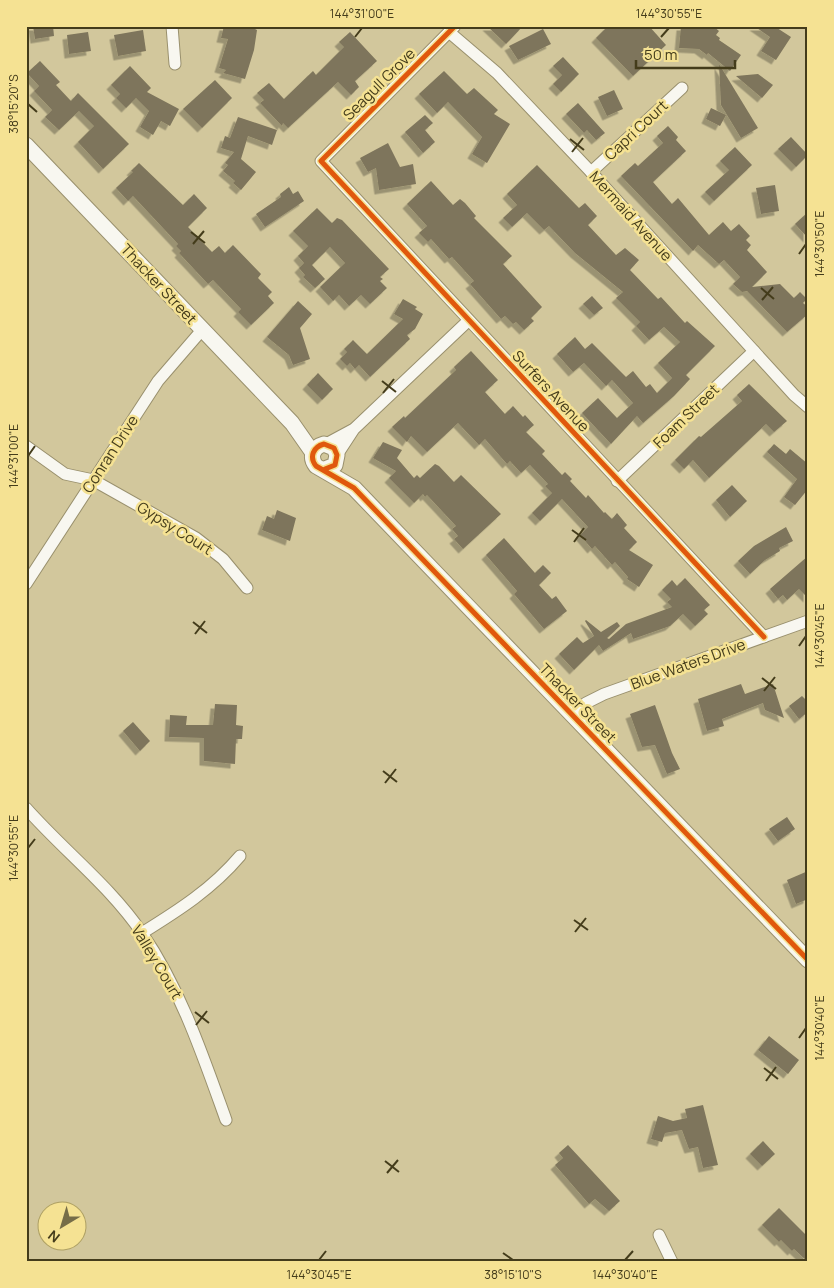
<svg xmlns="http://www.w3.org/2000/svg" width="834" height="1288" font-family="Manrope,sans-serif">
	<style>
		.building { fill: #7e755b; filter: url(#shadow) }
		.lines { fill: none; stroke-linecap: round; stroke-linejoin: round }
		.minor-casing { stroke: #99906d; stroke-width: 13 }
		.tertiary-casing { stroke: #99906d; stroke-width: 17 }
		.minor { stroke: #f8f7f0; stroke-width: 11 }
		.tertiary { stroke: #f8f7f0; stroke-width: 15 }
		.cycleway-casing { stroke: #f5e293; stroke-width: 8 }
		.cycleway { stroke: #e0580d; stroke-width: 5 }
		.ticks { fill: none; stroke: #443c1b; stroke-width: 2 }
		.labels { text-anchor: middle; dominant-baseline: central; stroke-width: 5; stroke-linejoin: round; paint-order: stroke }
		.street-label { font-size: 15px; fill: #443c1b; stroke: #f5e293 }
		.neatline { fill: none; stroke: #443c1b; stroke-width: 2 }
		.ticks-label { font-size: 12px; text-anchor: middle; fill: #443c1b }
	</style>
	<defs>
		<filter id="shadow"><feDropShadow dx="-4.5" dy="4.5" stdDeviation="0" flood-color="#0004"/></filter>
	</defs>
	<rect width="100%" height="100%" fill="#d2c79c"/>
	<g class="building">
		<path d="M33,26H53L54,36L35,39Z"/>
		<path d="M224,26H249L257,30L254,50L245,79L223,73L226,70L219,68L228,39L221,38Z"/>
		<path d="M487,26H523L506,44Z"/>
		<path d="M608,26H649L666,45L633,76L596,38Z"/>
		<path d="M681,26H713L719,31L716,35L720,38L719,40L741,55L730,71L708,53L707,55L699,49L679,48Z"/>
		<path d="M754,26H774L791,37L776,60L761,51L770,37Z"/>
		<path d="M543,29L551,44L518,60L509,46Z"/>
		<path d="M143,30L146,51L118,56L114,35Z"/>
		<path d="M88,32L91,51L69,54L67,35Z"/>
		<path d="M350,32L377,61L355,81L359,87L351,95L338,82L288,128L283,123L282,126L260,103L264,100L257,93L269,83L284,99L313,71L316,75L344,47L339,42Z"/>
		<path d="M563,57L579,74L561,92L553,84L562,75L553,66Z"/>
		<path d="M40,61L60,82L56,85L71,101L78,93L129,144L103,169L78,142L94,126L79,111L59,130L45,117L52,110L34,91L39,86L27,73Z"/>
		<path d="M719,64L758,128L741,138L721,105Z"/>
		<path d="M130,66L151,88L147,92L179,109L170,126L161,121L153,135L140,127L149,111L136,98L126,108L116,98L120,94L111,85Z"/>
		<path d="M444,71L467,94L474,88L498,110L494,114L510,124L487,163L472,154L482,137L448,102L437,113L419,94Z"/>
		<path d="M758,74L773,85L762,98L736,76Z"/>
		<path d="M215,80L232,98L202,128L183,109Z"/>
		<path d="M614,90L623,109L607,116L598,97Z"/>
		<path d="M578,103L605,133L596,140L587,130L584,133L566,114Z"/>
		<path d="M711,108L726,115L720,126L706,119Z"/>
		<path d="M425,115L433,123L425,130L435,142L423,153L405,132Z"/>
		<path d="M238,117L277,130L272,145L248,136L241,159L256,172L241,190L233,183L235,181L223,171L228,165L225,163L234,152L221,148L225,136L230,138Z"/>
		<path d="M668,126L678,137L676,140L686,151L653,182L672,204L678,198L709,235L723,222L731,231L739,224L750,236L746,240L751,245L747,250L767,272L752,287L780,284L794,298L800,292L807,299L803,303L808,307V314L787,332L747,291L742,292L733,284L740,277L724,260L719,264L698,245L693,251L621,176L635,163L638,166L663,143L657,136Z"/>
		<path d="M791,137L808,155L796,167L778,149Z"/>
		<path d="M388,143L400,167L413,164L416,184L379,190L376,168L368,172L360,158Z"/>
		<path d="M735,147L752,165L714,201L705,192L729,170L720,161Z"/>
		<path d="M139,163L183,205L194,194L207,208L188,227L212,252L219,246L225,253L233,245L261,274L258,278L272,292L268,296L274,303L251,325L238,312L241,309L213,280L208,284L179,253L181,251L176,246L178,244L133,196L128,201L116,188L133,172L131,171Z"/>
		<path d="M537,165L579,208L585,203L597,216L588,225L616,255L625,248L639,260L630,270L658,299L661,297L685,323L687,321L715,346L686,375L690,379L674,396L643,423L637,416L611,444L582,413L598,398L617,418L633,403L612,380L606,386L584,363L573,372L557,354L575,337L585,349L592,343L626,377L633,371L646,387L650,384L657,393L672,378L658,363L680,342L664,327L649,340L636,326L640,322L616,298L623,292L575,253L549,226L544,230L527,213L512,227L503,218L517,205L507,194Z"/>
		<path d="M431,181L453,205L460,199L465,203L476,216L474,218L512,256L503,264L542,307L531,318L534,321L524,330L516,322L513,324L505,316L501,319L470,284L474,281L452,257L449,259L431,239L428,242L419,233L427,226L407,204Z"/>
		<path d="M775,185L779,211L761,214L756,188Z"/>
		<path d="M289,187L293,194L298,191L304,201L265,227L256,214L281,197L280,194Z"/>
		<path d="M317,208L332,223L337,218L342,220L389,269L380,277L383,279L380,281L387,288L370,304L361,295L349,306L339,295L333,301L320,287L345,263L330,247L312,265L325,279L315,288L303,277L305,275L299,268L304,263L298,256L308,246L293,231Z"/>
		<path d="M808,212V238L795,224Z"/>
		<path d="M592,296L603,308L594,315L583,304Z"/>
		<path d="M403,299L417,307L415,309L423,314L415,329L407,335L410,339L370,377L359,365L355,369L350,363L347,366L340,359L347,352L344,349L353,340L367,354L403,319L394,314Z"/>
		<path d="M298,301L312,314L300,328L310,359L293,365L289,355L267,337Z"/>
		<path d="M471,351L498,380L485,392L505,414L513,406L523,417L525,415L534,425L526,432L545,451L542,454L562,475L565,472L572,479L570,481L586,498L588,495L604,513L605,512L612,519L617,513L627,525L624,528L637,542L629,550L653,565L639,587L627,579L628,577L615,562L612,565L595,546L592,549L580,535L588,527L562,499L540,521L532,513L552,493L545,486L548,484L530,465L521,473L510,461L507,464L485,439L479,445L458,423L427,452L411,436L407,442L392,427L404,416L405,418L456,370L454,367Z"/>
		<path d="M318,373L333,389L322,400L307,385Z"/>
		<path d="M749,384L787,421L774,432L766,424L709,478L693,460L684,469L675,460L699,436L701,437L742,401L737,395Z"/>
		<path d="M383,442L402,450L397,458L414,478L417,475L420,478L435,464L439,466L454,482L461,475L501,514L463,549L454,539L458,536L452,529L456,526L427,495L425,497L423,494L414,503L389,478L396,471L373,458Z"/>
		<path d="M774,444L786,454L790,449L808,464V489L795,505L784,497L797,479L767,452Z"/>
		<path d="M732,485L747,501L730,517L716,500Z"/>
		<path d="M277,510L296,518L290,541L262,530L267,516L274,519Z"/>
		<path d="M786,527L793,541L779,548L780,551L765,560L750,574L738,561L754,546Z"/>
		<path d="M504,538L535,573L543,565L551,573L539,585L552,599L556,596L567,611L544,629L514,594L517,591L486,555Z"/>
		<path d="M808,556V598L799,589L787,600L783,595L778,599L770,589Z"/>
		<path d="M685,578L710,605L704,610L708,614L695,626L683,614L670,626L633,639L631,633L603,651L599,645L574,670L559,654L577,637L583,643L594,636L585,621L586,620L601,632L617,622L620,626L607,638L609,639L626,624L672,607L667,602L671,599L662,590L672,580L677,586Z"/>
		<path d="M741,684L745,694L773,684L784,718L765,710L763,703L722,719L724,726L707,731L698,699Z"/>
		<path d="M802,696L808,702V712L799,719L789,706Z"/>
		<path d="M215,704L237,705L236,725L243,726L242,739H236L235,764L204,761V738L169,737L170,715L187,716L186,725H213Z"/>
		<path d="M655,705L672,753L680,769L667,774L655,745L642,747L630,714Z"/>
		<path d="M133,722L150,741L140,751L123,731Z"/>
		<path d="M787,817L795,829L778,841L769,829Z"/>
		<path d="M808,871V899L796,904L787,880Z"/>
		<path d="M769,1036L799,1060L788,1074L758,1050Z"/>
		<path d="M703,1105L718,1165L703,1168L698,1147L689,1149L682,1130L665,1133L662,1142L651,1139L658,1116L673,1121L687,1118L685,1109Z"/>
		<path d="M763,1141L775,1154L762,1166L750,1154Z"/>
		<path d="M568,1145L620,1201L609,1211L595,1199L589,1204L555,1165L563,1158L559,1153Z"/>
		<path d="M779,1208L808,1237V1262L794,1249L792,1251L781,1240L779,1242L762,1225Z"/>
	</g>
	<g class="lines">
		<g class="minor-casing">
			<g id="minor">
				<path d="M172,26L175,64"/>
				<path d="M455,26L321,161L764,637"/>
				<path d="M449,32L497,73L591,172L794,395L808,407"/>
				<path d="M591,172L682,88"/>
				<path d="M326,444L352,430"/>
				<path d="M26,446L65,474L93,480L196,538L223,559L247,588"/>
				<path d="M337,455L354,429L468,321"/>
				<path d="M617,481L754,351"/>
				<path d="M26,584L158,381L202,330"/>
				<path d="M572,715L586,703L604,694L808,621"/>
				<path d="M26,808C64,851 110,886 142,933C181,990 203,1056 226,1120"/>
				<path d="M142,933C179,910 212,889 240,856"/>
				<path d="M659,1235L672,1262"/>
			</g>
		</g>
		<g class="tertiary-casing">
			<g id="tertiary">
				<path d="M26,145L292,423L313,453"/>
				<path d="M325,469L335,465L337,455L334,448L324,444C313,447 309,457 316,466L354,488L808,960"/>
			</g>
		</g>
		<use href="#minor" class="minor"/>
		<use href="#tertiary" class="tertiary"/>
		<g class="cycleway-casing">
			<g id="cycleway">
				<path d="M455,26L321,161L764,637"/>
				<path d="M325,469L335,465L337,455L334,448L324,444C313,447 309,457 316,466L354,488L808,960"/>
			</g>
		</g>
		<use href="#cycleway" class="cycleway"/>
	</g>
	<path class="ticks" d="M355,37L362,28M661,37L669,28M28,104L37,112M570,139L584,150M572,152L583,138M191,232L205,243M193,244L204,231M799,254L806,244M761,288L774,299M762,300L773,287M382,381L396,392M383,393L394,379M28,456L35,446M572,530L586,540M574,542L584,528M193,622L207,633M195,634L205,621M799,646L806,636M762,678L776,689M764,691L775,677M383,771L397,782M385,783L396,769M28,848L35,839M574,920L588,930M575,932L586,918M195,1012L209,1023M196,1025L207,1011M799,1038L806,1028M764,1068L778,1079M766,1081L776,1067M385,1161L399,1172M387,1173L398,1160M503,1253L513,1260M319,1260L326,1251M625,1260L633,1251"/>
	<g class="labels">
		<g class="street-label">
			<text transform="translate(379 84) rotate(-45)">Seagull Grove</text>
			<text transform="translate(636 130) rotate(-43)">Capri Court</text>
			<text transform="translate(631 216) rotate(48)">Mermaid Avenue</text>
			<text transform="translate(159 284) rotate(47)">Thacker Street</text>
			<text transform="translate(551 391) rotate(47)">Surfers Avenue</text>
			<text transform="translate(686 416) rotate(-44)">Foam Street</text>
			<text transform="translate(110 454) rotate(-57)">Conran Drive</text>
			<text transform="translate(175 528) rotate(32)">Gypsy Court</text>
			<text transform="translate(688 664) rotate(-20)">Blue Waters Drive</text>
			<text transform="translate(578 703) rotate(46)">Thacker Street</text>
			<text transform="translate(157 962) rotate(59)">Valley Court</text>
		</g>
	</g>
	<rect width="834" height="1288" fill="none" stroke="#f5e293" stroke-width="55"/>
	<g transform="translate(62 1226) rotate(218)"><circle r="24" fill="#f5e293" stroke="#aea063"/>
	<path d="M0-4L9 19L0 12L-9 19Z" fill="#766d48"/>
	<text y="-8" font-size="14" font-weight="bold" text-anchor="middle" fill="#443c1b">N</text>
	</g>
	<path d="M636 60v8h99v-8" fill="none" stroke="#443c1b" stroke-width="2.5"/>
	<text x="644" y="60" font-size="15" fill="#443c1b" stroke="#f5e293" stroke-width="4" paint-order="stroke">50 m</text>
	<rect x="28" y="28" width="778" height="1232" class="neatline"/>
	<g class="ticks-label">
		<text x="362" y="18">144°31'00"E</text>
		<text x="669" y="18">144°30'55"E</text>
		<text transform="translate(14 104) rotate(-90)" y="4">38°15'20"S</text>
		<text transform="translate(820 244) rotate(-90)" y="4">144°30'50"E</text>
		<text transform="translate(14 456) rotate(-90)" y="4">144°31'00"E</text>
		<text transform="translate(820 636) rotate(-90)" y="4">144°30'45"E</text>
		<text transform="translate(14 848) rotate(-90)" y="4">144°30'55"E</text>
		<text transform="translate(820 1028) rotate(-90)" y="4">144°30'40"E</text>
		<text x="319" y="1279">144°30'45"E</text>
		<text x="513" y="1279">38°15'10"S</text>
		<text x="625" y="1279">144°30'40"E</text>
	</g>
</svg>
